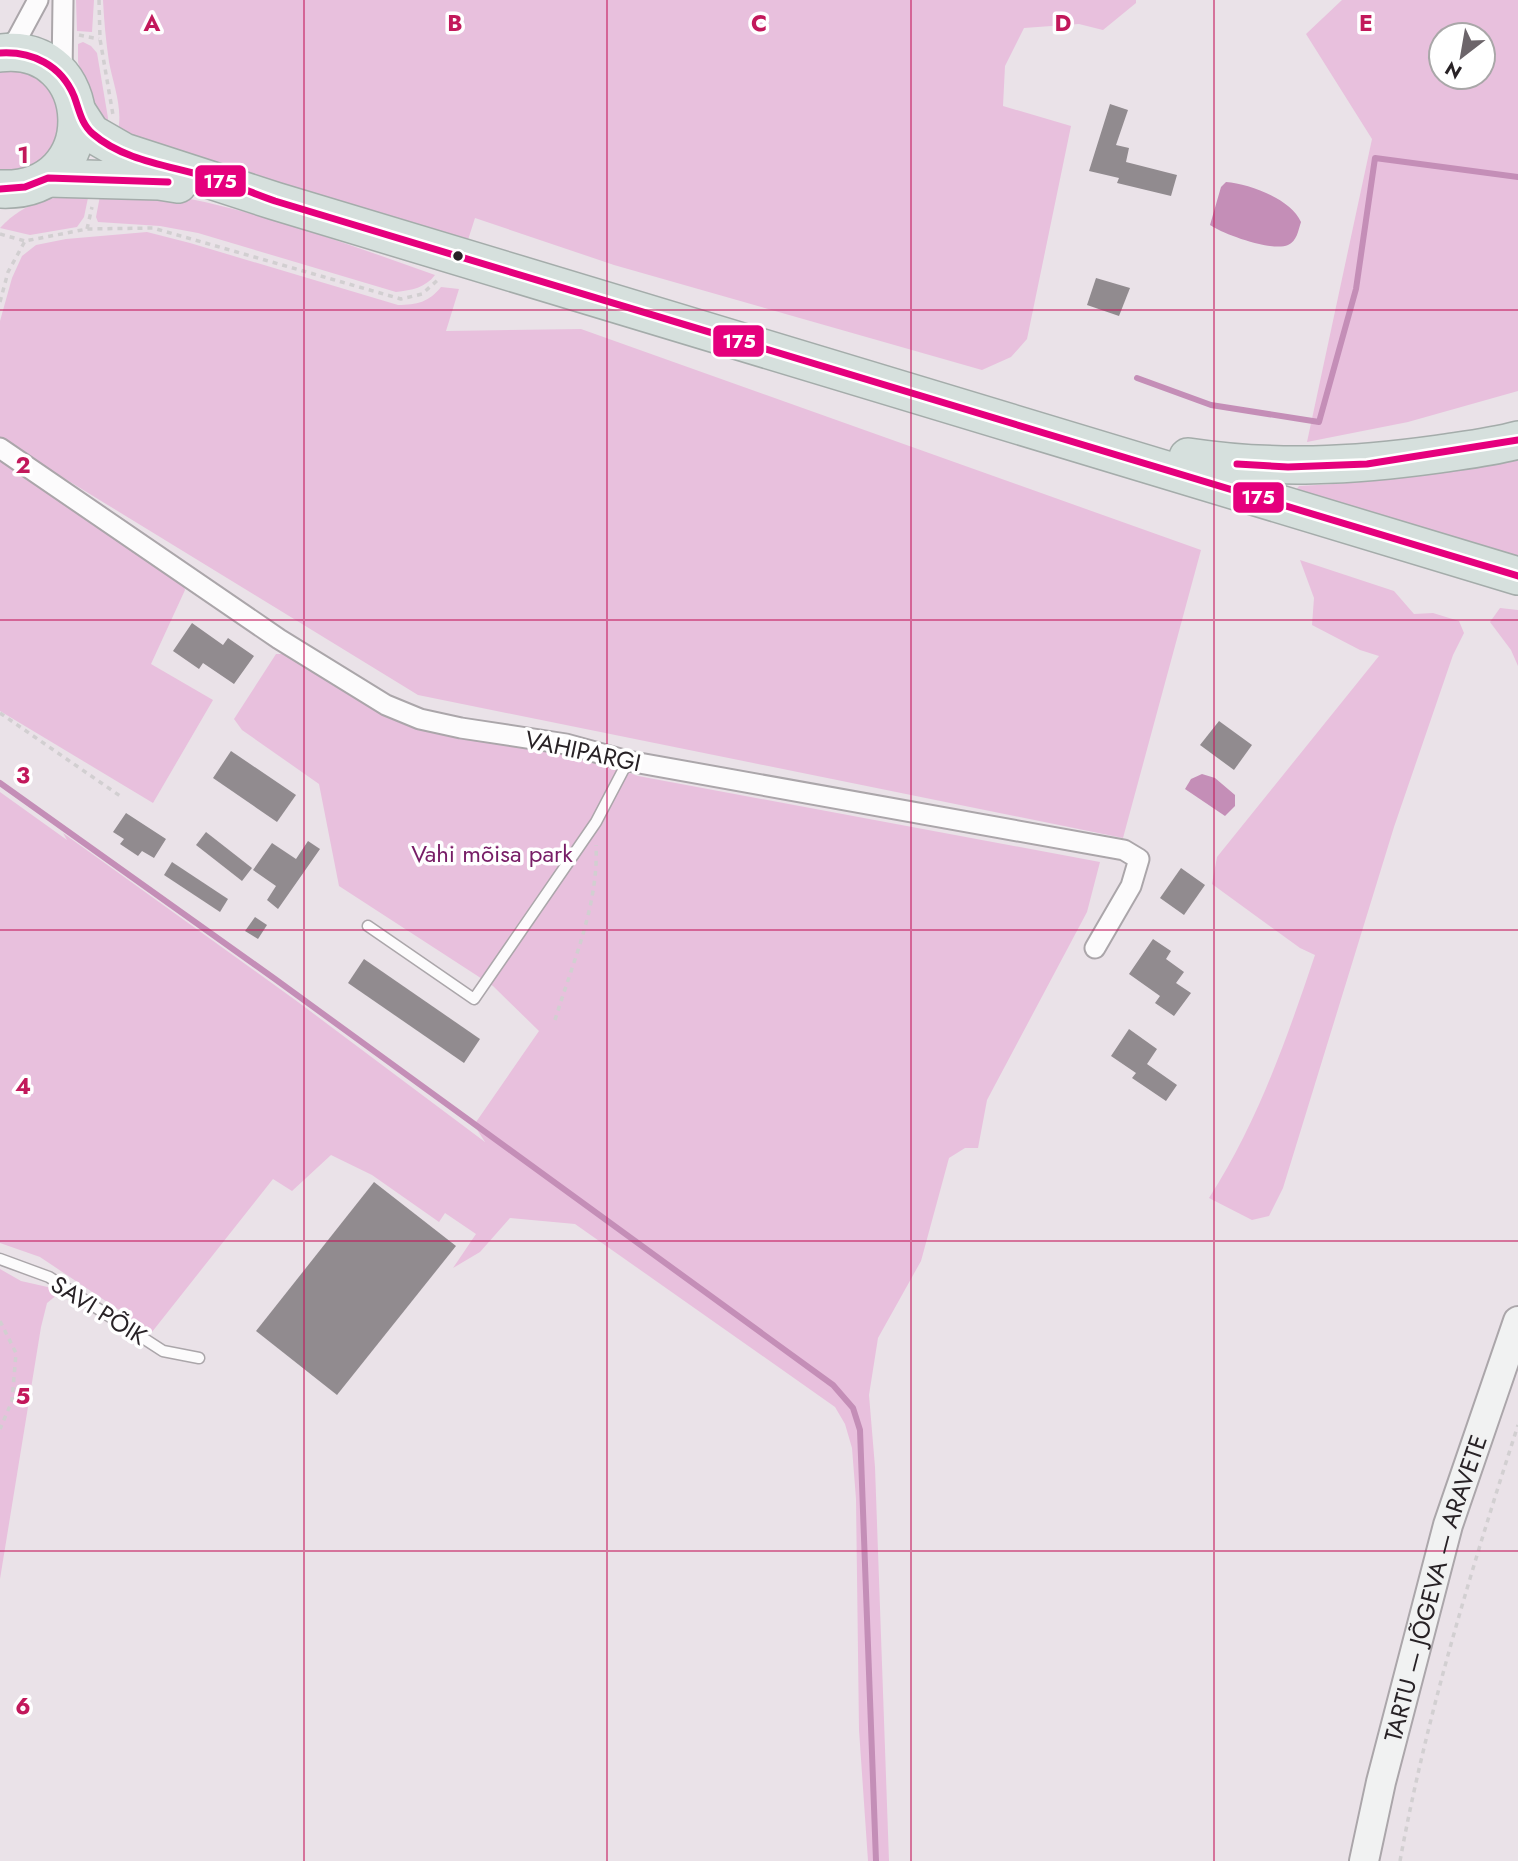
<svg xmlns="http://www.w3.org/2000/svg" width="1518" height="1861" font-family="Jost,sans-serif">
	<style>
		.green { fill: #e8c0dd; fill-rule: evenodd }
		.water { fill: #c48eb7 }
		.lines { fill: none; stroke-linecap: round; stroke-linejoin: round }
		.stream { stroke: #c48eb7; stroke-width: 6 }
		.building { fill: #918b8f }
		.lane-casing { stroke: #aba6aa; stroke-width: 13 }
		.street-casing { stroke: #aba6aa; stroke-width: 23 }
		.secondary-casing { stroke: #aba6aa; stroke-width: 32 }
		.highway-casing { stroke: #a4acaa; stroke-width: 40 }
		.path { stroke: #d2cfd1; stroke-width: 3.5; stroke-dasharray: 5 5; stroke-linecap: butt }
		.lane { stroke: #fcfbfc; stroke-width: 10 }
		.street { stroke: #fcfbfc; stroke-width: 19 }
		.secondary { stroke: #f1f2f2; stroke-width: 28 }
		.highway { stroke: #d6e0dd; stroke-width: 37 }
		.bus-1-casing { stroke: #fff; stroke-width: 12 }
		.bus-1 { stroke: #e5007d; stroke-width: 7 }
		.grid { fill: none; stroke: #c2185b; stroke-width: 2; stroke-opacity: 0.55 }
		.bus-dot { fill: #282226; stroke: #fff; stroke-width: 2.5 }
		.labels { text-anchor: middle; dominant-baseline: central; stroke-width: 7; stroke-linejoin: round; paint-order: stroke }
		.street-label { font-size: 24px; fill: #282226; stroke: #fff }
		.park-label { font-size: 24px; fill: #771d66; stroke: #fff }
		.grid-label { font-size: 23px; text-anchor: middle; font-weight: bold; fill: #c2185b; stroke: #fff; stroke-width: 7; stroke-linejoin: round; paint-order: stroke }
		.line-badge { stroke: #fff; stroke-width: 2.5 }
		.badge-label { font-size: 19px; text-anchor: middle; font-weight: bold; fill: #fff }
	</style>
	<rect width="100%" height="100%" fill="#eae2e8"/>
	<g class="green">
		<path d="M76,0H94L92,32L77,31Z"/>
		<path d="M103,0H1136V3L1103,30L1079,24L1024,28L1005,66L1003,106L1071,126L1027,339L1011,357L982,370L614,265L475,218L466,246L127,137L118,130C123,108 113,83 109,62C106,42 104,21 103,0Z"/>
		<path d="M1342,0H1518V391L1408,422L1307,442L1372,139L1306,34ZM1483,35V77H1441V35Z"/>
		<path d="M83,42L91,46L97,53L108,118L107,126L92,109L78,62V44Z"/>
		<path d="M17,70L33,75L47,85L57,99L63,132L46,162L0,174V71Z"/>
		<path d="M89,193L84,217L77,227L30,235L0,228C26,200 53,197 89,193Z"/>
		<path d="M157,193C253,208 344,243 435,275C425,288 412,290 396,292L198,233L160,226L98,222L96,217L100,196Z"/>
		<path d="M147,232L190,243L398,305C417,305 429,302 441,287L459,289L446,331L581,329L1201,550L1123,838L418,695L0,439V321L12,278L22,256L36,245L66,239Z"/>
		<path d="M0,455L183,582L185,590L151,664L213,700L153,803L0,711Z"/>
		<path d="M1518,456V562L1298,493L1296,490L1299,486C1373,482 1447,476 1518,456Z"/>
		<path d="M1300,560L1394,591L1414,614L1433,613L1459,621L1464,633L1453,655L1394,827L1283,1188L1269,1216L1252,1220L1209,1198C1257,1124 1287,1038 1315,955L1300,948L1212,884L1217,857L1379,656L1360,650L1312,625L1314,598Z"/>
		<path d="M1500,608L1518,610V666L1511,650L1490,622Z"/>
		<path d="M276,654H288L391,719L593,760L638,776L1100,862L1087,912L987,1100L978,1148H965L949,1158L921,1261L878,1338L869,1395L875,1467L889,1861H868L859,1730L856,1499L852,1448L845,1424L835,1407L575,1224L510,1218L480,1252L453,1268L476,1234L445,1213L439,1222L372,1175L331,1155L292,1191L273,1179L152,1332L40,1257L0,1243V792L67,840L63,833L298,1002L485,1142L474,1125L539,1031L493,986L339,886L319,784L242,730L234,719Z"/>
		<path d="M0,1269L21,1281L52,1288L58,1294L47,1303L41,1327L0,1579Z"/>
	</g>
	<g class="water">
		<path d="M1226,182C1250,184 1291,199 1301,222C1298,231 1297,241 1288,245C1272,252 1223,234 1210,225L1221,187Z"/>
		<path d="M1202,774L1215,778L1235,795V806L1225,816L1185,789L1191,779Z"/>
	</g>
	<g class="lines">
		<g class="stream">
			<path d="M1137,378L1211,405L1319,422L1356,289L1375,158L1518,177"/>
			<path d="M0,783L275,979L833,1385L853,1408L860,1430L876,1861"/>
		</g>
	</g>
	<g class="building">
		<path d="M1110,104L1128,110L1116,145L1129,148L1126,162L1177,175L1171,196L1117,183L1119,178L1089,171Z"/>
		<path d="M1096,278L1130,288L1119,316L1087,305Z"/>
		<path d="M192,623L223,645L228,638L254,656L234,684L203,663L199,669L173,651Z"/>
		<path d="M1219,721L1252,745L1234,770L1200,745Z"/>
		<path d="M231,751L296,795L277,822L213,778Z"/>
		<path d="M126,813L166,839L154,858L142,851L138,856L120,844L124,839L113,832Z"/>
		<path d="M206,832L252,868L242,881L196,845Z"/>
		<path d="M308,841L320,849L278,909L267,900L276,886L253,870L272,843L296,859Z"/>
		<path d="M172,862L228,899L220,912L164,875Z"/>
		<path d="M1181,868L1205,885L1184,915L1160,898Z"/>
		<path d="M255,917L267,925L258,939L245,931Z"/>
		<path d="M1153,939L1171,951L1166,959L1184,972L1176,983L1191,993L1174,1016L1155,1003L1160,996L1129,974Z"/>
		<path d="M364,959L480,1039L464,1063L348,983Z"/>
		<path d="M1129,1029L1157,1049L1147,1064L1177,1085L1166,1101L1132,1078L1136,1073L1111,1056Z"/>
		<path d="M374,1182L456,1246L337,1395L256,1331Z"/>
	</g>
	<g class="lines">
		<g class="lane-casing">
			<g id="lane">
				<path d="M368,926L474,999L596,822L628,761"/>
				<path d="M0,1259L49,1277L163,1351L199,1358"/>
			</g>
		</g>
		<g class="street-casing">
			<g id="street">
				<path d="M3,52L17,39L38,0"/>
				<path d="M62,76L63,0"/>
				<path d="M0,448L279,639L386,705L420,719L461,728L566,744L628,761L1124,850L1139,859L1131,886L1095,948"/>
			</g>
		</g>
		<g class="secondary-casing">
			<g id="secondary">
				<path id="s1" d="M1364,1861L1381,1782L1448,1525L1518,1321"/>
			</g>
		</g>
		<g class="highway-casing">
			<g id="highway">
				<path d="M0,53C98,41 107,194 0,189"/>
				<path d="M78,113L91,133L124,152L275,201L1518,576"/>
				<path d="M48,178L159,181L178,184"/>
				<path d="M1188,457C1275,470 1352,466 1439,454C1465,450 1492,447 1518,440"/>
			</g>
		</g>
		<g class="path">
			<path d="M99,0L100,39L113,115"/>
			<path d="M79,35L99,39"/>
			<path d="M87,229L92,207"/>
			<path d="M0,234L25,241"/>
			<path d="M0,302L8,272L25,241L87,229L153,228L401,299L422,294L440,278"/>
			<path d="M0,713L123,798"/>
			<path d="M555,1020C572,964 599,905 596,845"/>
			<path d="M0,1321L16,1353L12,1401L0,1429"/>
			<path d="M1400,1861C1427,1713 1472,1568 1518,1425"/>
		</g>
		<use href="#lane" class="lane"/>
		<use href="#street" class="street"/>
		<use href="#secondary" class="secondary"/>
		<use href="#highway" class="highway"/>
		<g class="bus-1-casing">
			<g id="bus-1">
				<path d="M0,53C32,51 61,65 74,96C79,109 81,124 93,134C125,162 175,166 214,179C235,185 255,194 275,201L1518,576"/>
				<path d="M0,189L25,187L48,178L168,182"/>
				<path d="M1237,464L1288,467L1367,464L1518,440"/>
			</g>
		</g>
		<use href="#bus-1" class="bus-1"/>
	</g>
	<path class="grid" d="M304,0V1861M607,0V1861M911,0V1861M1214,0V1861M0,310H1518M0,620H1518M0,930H1518M0,1241H1518M0,1551H1518"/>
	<circle class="bus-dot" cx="458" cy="256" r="6"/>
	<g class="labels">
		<g class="street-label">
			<text transform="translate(583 751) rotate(12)">VAHIPARGI</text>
			<text transform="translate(99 1310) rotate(32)">SAVI PÕIK</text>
			<text stroke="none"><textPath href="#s1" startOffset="282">TARTU — JÕGEVA — ARAVETE</textPath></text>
		</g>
		<g class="park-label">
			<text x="492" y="853">Vahi mõisa park</text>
		</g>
	</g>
	<g class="grid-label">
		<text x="152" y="31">A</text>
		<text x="455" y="31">B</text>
		<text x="759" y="31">C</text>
		<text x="1063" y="31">D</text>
		<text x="1366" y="31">E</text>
		<text x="23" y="163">1</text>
		<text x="23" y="473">2</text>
		<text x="23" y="783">3</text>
		<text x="23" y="1094">4</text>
		<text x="23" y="1404">5</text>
		<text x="23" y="1714">6</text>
	</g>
	<g class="line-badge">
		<rect x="194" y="164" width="53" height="34" rx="7" fill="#e5007d"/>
		<rect x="712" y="324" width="53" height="34" rx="7" fill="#e5007d"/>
		<rect x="1232" y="481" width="53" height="33" rx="7" fill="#e5007d"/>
	</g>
	<g class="badge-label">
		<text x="220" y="188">175</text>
		<text x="739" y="348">175</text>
		<text x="1258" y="504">175</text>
	</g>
	<g transform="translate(1462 56) rotate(211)"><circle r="33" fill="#ffffff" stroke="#a9a7a8" stroke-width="2"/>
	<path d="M0-5L12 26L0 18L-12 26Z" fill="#6c656a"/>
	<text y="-10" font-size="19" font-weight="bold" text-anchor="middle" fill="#282226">N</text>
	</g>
</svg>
